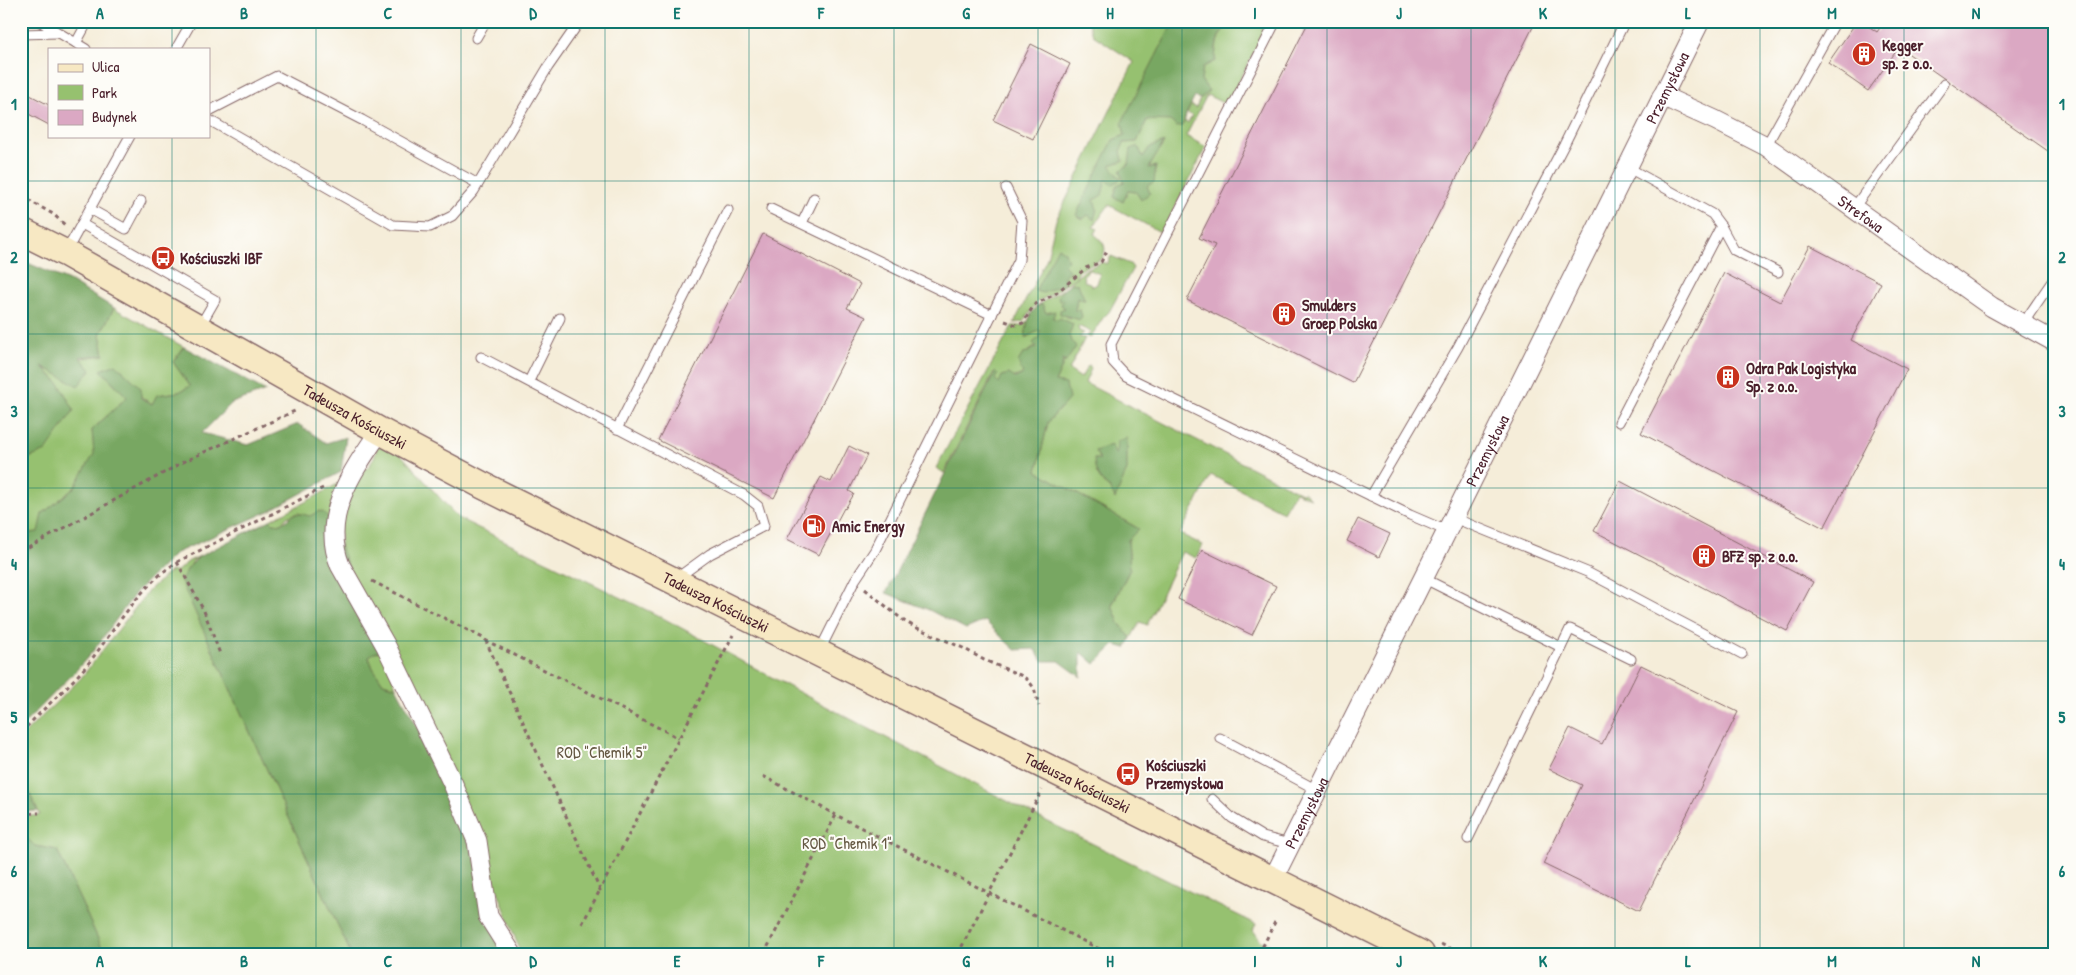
<svg xmlns="http://www.w3.org/2000/svg" width="2076" height="975" font-family="'Patrick Hand',sans-serif">
	<style>
		.green { fill: #96c16f; stroke: #70704d; fill-rule: evenodd }
		.forest { fill: #78a762; stroke: #616346 }
		.building { fill: #dba8c3 }
		.lines { fill: none; stroke-linecap: round; stroke-linejoin: round }
		.service-casing { stroke: #866768; stroke-width: 11 }
		.minor-casing { stroke: #866768; stroke-width: 21 }
		.secondary-casing { stroke: #866768; stroke-width: 29 }
		.path { stroke: #866768; stroke-width: 3; stroke-dasharray: 4 4; stroke-linecap: butt }
		.service { stroke: #fff; stroke-width: 9 }
		.minor { stroke: #fff; stroke-width: 19 }
		.secondary { stroke: #f7e8c3; stroke-width: 26 }
		.grid { fill: none; stroke: #0f766e; stroke-width: 1; stroke-opacity: 0.55 }
		.labels { text-anchor: middle; dominant-baseline: central; stroke-width: 4; stroke-linejoin: round; paint-order: stroke }
		.poi-label { font-size: 16px; font-weight: bold; fill: #4a1f2b; stroke: #fdfcf7; text-anchor: start }
		.street-label { font-size: 16px; fill: #4a1f2b; stroke: #fdfcf7 }
		.park-label { font-size: 16px; fill: #655843; stroke: #fdfcf7 }
		.neatline { fill: none; stroke: #0f766e; stroke-width: 2 }
		.grid-label { font-size: 16px; text-anchor: middle; font-weight: bold; fill: #0f766e }
	</style>
	<rect width="100%" height="100%" fill="#fdfcf7"/>
	<filter id="ink" filterUnits="userSpaceOnUse"><feTurbulence type="fractalNoise" baseFrequency=".02" numOctaves="2"/><feDisplacementMap in="SourceGraphic" scale="10" xChannelSelector="R" yChannelSelector="G"/><feConvolveMatrix kernelMatrix="1 2 1 2 8 2 1 2 1" color-interpolation-filters="sRGB"/></filter>
	<filter id="wash" filterUnits="userSpaceOnUse"><feTurbulence type="fractalNoise" baseFrequency=".0096" numOctaves="4" result="noise"/><feDisplacementMap in="SourceGraphic" scale="20" xChannelSelector="R" yChannelSelector="G"/><feGaussianBlur stdDeviation="1.12" result="paint"/><feColorMatrix in="noise" values="0 0 0 0 0 0 0 0 0 0 0 0 0 0 0 0 0 1.4 0 .05"/><feComposite in="paint" operator="in"/></filter>
	<g filter="url(#wash)">
		<rect width="100%" height="100%" fill="#f5edd9"/>
		<g class="green">
			<path d="M1088,21H1174L1123,122L1125,135L1113,140L1094,199L1106,179L1110,165L1124,143L1137,142L1147,120H1183L1188,123L1192,116L1187,113L1191,105L1196,108L1200,99L1209,91L1201,80L1203,67L1215,61C1217,18 1233,21 1270,21L1227,105L1207,95L1186,136L1206,147L1162,233L1109,205L1093,227L1098,229L1094,234C1104,242 1108,247 1102,259L1087,266L1079,271L1076,277L1052,294L1037,302L1023,322L1014,323L1047,258L1056,220L1134,62L1093,35ZM1164,143L1148,168L1156,166L1147,186L1136,192L1128,191L1122,202L1117,185L1124,182L1129,164L1143,157Z"/>
			<path d="M1111,256L1130,264L1133,268L1109,312L1103,318L1090,338L1087,336L1091,332L1078,326L1079,331L1084,333L1079,337L1085,338L1069,370L1081,378L1087,367L1090,366L1091,369L1085,383L1301,493L1304,492L1311,498L1295,492L1283,512L1211,475L1180,534L1203,545L1196,558L1182,552L1147,625L1140,622L1131,638L1119,623L1112,605L1130,569L1128,540L1139,529L1037,471L1048,422L1069,398L1055,382L1062,367L1069,336L1058,321L1046,313L1042,304L1035,307L1063,289C1060,297 1066,306 1064,315L1070,318L1080,310L1075,312L1077,298L1084,300L1078,284L1070,283L1086,269L1102,262L1107,264ZM1087,269L1100,274L1097,284L1092,287L1090,283L1084,281L1083,275L1087,272ZM1095,451L1116,456L1115,498L1112,490L1103,483L1095,459L1100,460Z"/>
			<path d="M114,308L184,347L173,362L190,386L179,392L157,395L152,404L101,370L127,397L92,430L95,454L74,488L42,514L39,532L21,534V460L60,385L41,364L104,355L100,334Z"/>
			<path d="M1028,321L1025,338L1041,329L1037,346L1022,355L1023,374L999,383L995,379L994,372L944,473L936,468L1012,326H1022Z"/>
			<path d="M380,431L458,518L663,618L799,692L1030,813L1256,924L1253,930L1260,940L1287,954H521L480,842L341,553L339,521L357,476L370,465L375,455Z"/>
			<path d="M346,479L328,521L317,513L310,517L298,513L287,517L281,524L273,523L270,520L313,498Z"/>
			<path d="M200,556L193,561L181,581L351,954H105L57,850L35,846L21,832V817L40,815L21,776V737L81,678L149,590L171,571H177L189,561Z"/>
			<path d="M383,649L396,687L383,683L373,668L369,657L370,655Z"/>
		</g>
		<g class="forest">
			<path d="M1174,21H1237C1217,30 1216,41 1215,61L1203,67L1201,80L1209,91L1200,99L1195,97L1187,112L1183,126L1177,127L1170,121L1147,120L1137,142L1124,143L1121,150L1123,161L1110,165L1121,179L1112,185L1106,179L1102,195L1094,200L1097,209L1094,220L1088,215L1083,219L1076,215L1113,140L1125,135L1122,122Z"/>
			<path d="M1164,142L1149,168L1156,166L1154,182L1147,186L1150,193L1141,200L1136,192L1128,191L1123,202L1114,197L1117,185L1124,182L1120,171L1129,164L1131,149L1138,146L1143,157L1149,148Z"/>
			<path d="M1058,247L1065,252L1068,261L1064,265L1069,270L1064,276V284L1043,293L1035,291Z"/>
			<path d="M21,260L69,281L114,308L100,334L104,355L80,357L91,370L78,386L42,366L60,385L74,410L46,451L22,461Z"/>
			<path d="M1070,283L1078,284L1085,300L1077,298L1075,311L1080,310L1082,316L1080,320L1060,314V310L1065,308L1061,305L1063,300L1059,301L1058,295Z"/>
			<path d="M1042,304L1046,313L1055,311L1053,318L1058,320L1060,318L1073,324L1069,336L1076,347L1065,363L1063,359L1062,367L1055,382L1066,384L1069,399L1048,422L1037,471L1139,529L1128,540L1130,569L1112,605L1119,623L1131,638L1126,648L1115,645L1095,664L1081,652V677L1059,661H1043L1034,649L1015,650L985,621L966,629L929,610L886,593L995,372L998,374L995,379L999,383L1002,376L1009,374L1015,378L1023,374L1018,362L1022,355L1037,347L1033,343L1039,337L1040,330L1025,338C1027,325 1028,310 1042,304Z"/>
			<path d="M184,347L266,391L232,403L202,433L248,445L298,424L326,443L346,437L341,472L267,512L176,553L137,591L94,650L73,674L24,724H21V534L38,532L42,514L74,488L94,454L92,430L127,397L101,370L116,364L141,388V398L152,404L157,395L179,392L190,386L173,362Z"/>
			<path d="M1127,438V470L1115,499C1108,479 1096,486 1094,459H1100L1095,451L1111,445L1116,455L1117,441Z"/>
			<path d="M319,511L323,512L327,516L383,649L370,655L369,658L373,668L383,683L396,687L451,789L507,954H351L181,581L188,568L200,556L270,520L273,523L281,524C295,515 291,511 310,516Z"/>
			<path d="M21,776L38,811L21,812Z"/>
			<path d="M21,832L35,846L57,850L105,954H21Z"/>
		</g>
		<g id="blocks">
			<g class="building">
				<path d="M1309,21H1536L1353,383L1187,300L1215,245L1199,238Z"/>
				<path d="M1857,21H1861L1877,32L1885,21H2055V156L1899,47L1868,91L1828,63Z"/>
				<path d="M1031,44L1070,64L1033,139L993,120Z"/>
				<path d="M28,94L49,105V125L23,111V104Z"/>
				<path d="M763,234L860,284L847,308L866,317L774,498L658,440Z"/>
				<path d="M1810,246L1881,283L1851,340L1907,369L1824,528L1641,433L1724,273L1780,302Z"/>
				<path d="M849,446L867,455L849,491L854,494L845,509L844,508L819,555L787,539L821,477L831,482Z"/>
				<path d="M1620,481L1813,582L1787,631L1594,531Z"/>
				<path d="M1358,519L1390,534L1379,557L1347,541Z"/>
				<path d="M1202,550L1276,586L1252,635L1178,599Z"/>
				<path d="M1641,665L1738,712L1639,911L1543,864L1582,785L1549,769L1570,728L1602,744Z"/>
			</g>
		</g>
	</g>
	<g filter="url(#ink)">
		<use href="#blocks" fill-opacity="0" stroke="#866768" stroke-width="1"/>
		<g class="lines">
			<g class="service-casing">
				<g id="service">
					<path d="M39,21L86,49"/>
					<path d="M1276,21L1111,344L1113,362L1126,376L1410,515L1447,531"/>
					<path d="M21,34L58,33"/>
					<path d="M476,38L486,21"/>
					<path d="M76,43L88,21"/>
					<path d="M176,49L192,21"/>
					<path d="M209,111L277,76L362,120L478,184"/>
					<path d="M209,120L393,225L430,227L452,216L474,191L548,67L580,21"/>
					<path d="M1766,146L1836,21"/>
					<path d="M90,209L126,229L141,201"/>
					<path d="M771,209L992,315"/>
					<path d="M1853,209L1944,84"/>
					<path d="M802,223L814,198"/>
					<path d="M82,224L215,300L200,326"/>
					<path d="M1721,226L1734,250L1778,272"/>
					<path d="M66,252L130,136"/>
					<path d="M2022,325L2055,277"/>
					<path d="M481,357L744,495L758,506L764,526L710,554L677,578"/>
					<path d="M529,381L560,318"/>
					<path d="M1619,422L1721,226L1712,214L1627,167"/>
					<path d="M617,429L728,210"/>
					<path d="M1371,496L1458,347L1564,145L1625,21"/>
					<path d="M1454,518L1587,572L1742,654"/>
					<path d="M1423,578L1561,647"/>
					<path d="M820,650L855,580L875,550L1019,260L1022,221L1006,188"/>
					<path d="M1220,738L1317,790"/>
					<path d="M1212,799L1232,818L1263,837L1290,844"/>
					<path d="M1468,839L1570,629L1631,659"/>
				</g>
			</g>
			<g class="minor-casing">
				<g id="minor">
					<path id="s1" d="M1662,96L1715,120L1766,146L1992,307L2055,342"/>
					<path d="M380,431C353,470 320,516 340,565L386,646L453,784L477,841L488,916L512,954"/>
					<path id="s2" d="M1273,879L1447,531L1700,21"/>
				</g>
			</g>
			<g class="secondary-casing">
				<g id="secondary">
					<path id="s3" d="M21,231L65,253L380,431L482,485L1421,954"/>
				</g>
			</g>
			<g class="path">
				<path d="M21,196L53,214L65,225"/>
				<path d="M1005,321L1016,325L1023,323L1034,305L1055,294L1086,268L1101,262L1107,251"/>
				<path d="M21,552L187,460L297,410"/>
				<path d="M177,562L204,611L220,654"/>
				<path d="M372,581L485,639L600,890L733,635"/>
				<path d="M865,589L904,621L915,627L963,648L984,660L1020,675L1028,680L1034,688L1039,706"/>
				<path d="M485,640L679,738"/>
				<path d="M21,733C42,709 67,689 87,665C116,629 138,587 177,562L325,487"/>
				<path d="M763,776L836,815"/>
				<path d="M21,814L39,813"/>
				<path d="M582,924L600,890"/>
				<path d="M1441,944L1461,954"/>
				<path d="M764,954L836,815L1109,954"/>
				<path d="M958,954L1042,790"/>
				<path d="M1259,954L1275,922"/>
			</g>
			<use href="#service" class="service"/>
			<use href="#minor" class="minor"/>
			<use href="#secondary" class="secondary"/>
		</g>
	</g>
	<path class="grid" d="M172,21V49M316,21V954M461,21V954M605,21V954M749,21V954M894,21V954M1038,21V954M1182,21V954M1327,21V954M1471,21V954M1615,21V954M1760,21V954M1904,21V954M172,136V954M21,181H2055M21,334H2055M21,488H2055M21,641H2055M21,794H2055"/>
	<defs>
		<g id="building-disc" transform="scale(1.25)"><circle r="9.5" fill="#c8321e" stroke="#fdfcf7"/><path d="M-4-6H4V6H1V3H-1V6H-4ZM-2.5-4.3h1.7v1.8h-1.7ZM.8-4.3h1.7v1.8H.8ZM-2.5-1h1.7V.8h-1.7ZM.8-1h1.7V.8H.8Z" fill="#fff"/></g>
		<g id="bus-disc" transform="scale(1.25)"><circle r="9.5" fill="#c8321e" stroke="#fdfcf7"/><path d="M-5-6H5V4H4V6H2V4H-2V6H-4V4H-5ZM-3.5-4V0h7V-4ZM-3.5 1.2v1.5H-2V1.2ZM2 1.2v1.5H3.5V1.2Z" fill="#fff"/></g>
		<g id="fuel-disc" transform="scale(1.25)"><circle r="9.5" fill="#c8321e" stroke="#fdfcf7"/><path d="M-5.5-6h7V0h2V4h1.3V-2.5L3-4.5l.8-.8L6-3V5H2.5V1h-1V6h-7ZM-4.2-4.7v3.2H.2V-4.7Z" fill="#fff"/></g>
	</defs>
	<g fill-rule="evenodd">
		<use href="#building-disc" x="1864" y="54"/>
		<use href="#bus-disc" x="163" y="258"/>
		<use href="#building-disc" x="1284" y="314"/>
		<use href="#building-disc" x="1728" y="377"/>
		<use href="#fuel-disc" x="814" y="526"/>
		<use href="#building-disc" x="1704" y="556"/>
		<use href="#bus-disc" x="1128" y="774"/>
	</g>
	<g class="labels">
		<g class="poi-label">
			<text x="1882" y="45">Kegger<tspan x="1882" dy="18">sp. z o.o.</tspan></text>
			<text x="180" y="258">Kościuszki IBF</text>
			<text x="1302" y="305">Smulders<tspan x="1302" dy="18">Groep Polska</tspan></text>
			<text x="1746" y="368">Odra Pak Logistyka<tspan x="1746" dy="18">Sp. z o.o.</tspan></text>
			<text x="832" y="526">Amic Energy</text>
			<text x="1722" y="556">BFZ sp. z o.o.</text>
			<text x="1146" y="765">Kościuszki<tspan x="1146" dy="18">Przemysłowa</tspan></text>
		</g>
		<g class="street-label">
			<text stroke="none"><textPath href="#s2" startOffset="884">Przemysłowa</textPath></text>
			<text stroke="none"><textPath href="#s1" startOffset="232">Strefowa</textPath></text>
			<text stroke="none"><textPath href="#s3" startOffset="382">Tadeusza Kościuszki</textPath></text>
			<text stroke="none"><textPath href="#s2" startOffset="479">Przemysłowa</textPath></text>
			<text stroke="none"><textPath href="#s3" startOffset="788">Tadeusza Kościuszki</textPath></text>
			<text stroke="none"><textPath href="#s3" startOffset="1192">Tadeusza Kościuszki</textPath></text>
			<text stroke="none"><textPath href="#s2" startOffset="74">Przemysłowa</textPath></text>
		</g>
		<g class="park-label">
			<text x="602" y="752">ROD "Chemik 5"</text>
			<text x="847" y="843">ROD "Chemik 1"</text>
		</g>
	</g>
	<rect width="2076" height="975" fill="none" stroke="#fdfcf7" stroke-width="55"/>
	<rect x="48" y="48" width="162" height="90" fill="#fdfcf7" stroke="#b5a4a5"/>
	<rect x="58" y="64" width="25" height="8" fill="#f7e8c3" stroke="#b5a4a5"/>
	<text x="92" y="72" font-size="15" fill="#4a1f2b">Ulica</text>
	<rect x="58" y="85" width="25" height="15" fill="#96c16f" stroke="#b5a4a5"/>
	<text x="92" y="98" font-size="15" fill="#4a1f2b">Park</text>
	<rect x="58" y="110" width="25" height="15" fill="#dba8c3" stroke="#b5a4a5"/>
	<text x="92" y="122" font-size="15" fill="#4a1f2b">Budynek</text>
	<rect x="28" y="28" width="2020" height="920" class="neatline"/>
	<g class="grid-label">
		<text x="100" y="19">A</text>
		<text x="244" y="19">B</text>
		<text x="388" y="19">C</text>
		<text x="533" y="19">D</text>
		<text x="677" y="19">E</text>
		<text x="821" y="19">F</text>
		<text x="966" y="19">G</text>
		<text x="1110" y="19">H</text>
		<text x="1255" y="19">I</text>
		<text x="1399" y="19">J</text>
		<text x="1543" y="19">K</text>
		<text x="1688" y="19">L</text>
		<text x="1832" y="19">M</text>
		<text x="1976" y="19">N</text>
		<text x="14" y="110">1</text>
		<text x="2062" y="110">1</text>
		<text x="14" y="263">2</text>
		<text x="2062" y="263">2</text>
		<text x="14" y="417">3</text>
		<text x="2062" y="417">3</text>
		<text x="14" y="570">4</text>
		<text x="2062" y="570">4</text>
		<text x="14" y="723">5</text>
		<text x="2062" y="723">5</text>
		<text x="14" y="877">6</text>
		<text x="2062" y="877">6</text>
		<text x="100" y="967">A</text>
		<text x="244" y="967">B</text>
		<text x="388" y="967">C</text>
		<text x="533" y="967">D</text>
		<text x="677" y="967">E</text>
		<text x="821" y="967">F</text>
		<text x="966" y="967">G</text>
		<text x="1110" y="967">H</text>
		<text x="1255" y="967">I</text>
		<text x="1399" y="967">J</text>
		<text x="1543" y="967">K</text>
		<text x="1688" y="967">L</text>
		<text x="1832" y="967">M</text>
		<text x="1976" y="967">N</text>
	</g>
</svg>
